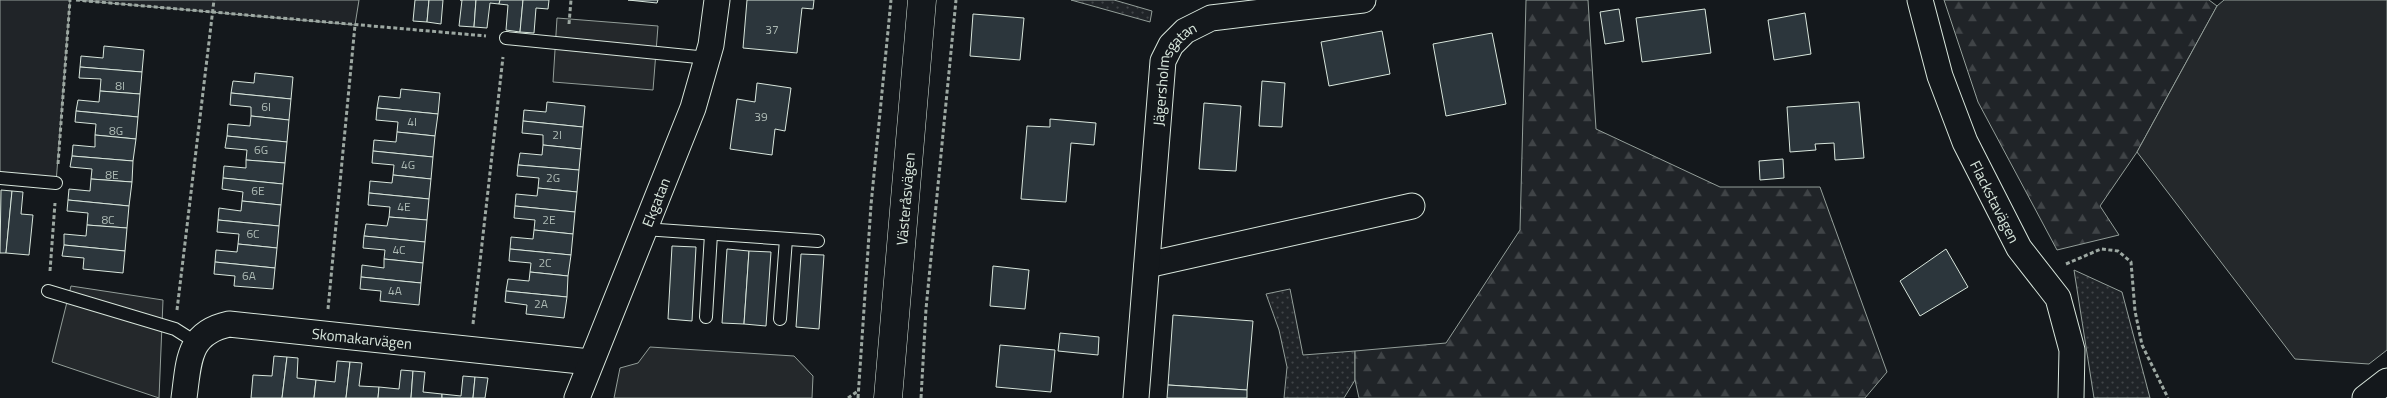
<svg xmlns="http://www.w3.org/2000/svg" width="2387" height="398" font-family="'Titillium Web',sans-serif">
	<style>
		.grass { fill: url(#grass-dots); stroke: #939e99 }
		.forest { fill: url(#forest-firs); stroke: #939e99 }
		.park { fill: #202428; stroke: #939e99 }
		.parking { fill: #24282b; stroke: #939e99 }
		.building { fill: #2c363c; stroke: #d8e6dc }
		.lines { fill: none; stroke-linecap: round; stroke-linejoin: round }
		.lane-casing { stroke: #d8e6dc; stroke-width: 14 }
		.street-casing { stroke: #d8e6dc; stroke-width: 27 }
		.secondary-casing { stroke: #d8e6dc; stroke-width: 29 }
		.path { stroke: #9da8a2; stroke-width: 3; stroke-dasharray: 4 2.5; stroke-linecap: butt }
		.lane { stroke: #14181c; stroke-width: 12 }
		.street { stroke: #14181c; stroke-width: 25 }
		.secondary { stroke: #14181c; stroke-width: 28 }
		.labels { text-anchor: middle; dominant-baseline: central; stroke-width: 4; stroke-linejoin: round; paint-order: stroke }
		.number-label { font-size: 12px; fill: #adbab4 }
		.street-label { font-size: 15px; fill: #d8e6dc; stroke: #14181c }
	</style>
	<defs>
		<pattern id="grass-dots" width="8" height="8" patternUnits="userSpaceOnUse" patternTransform="scale(1.25)"><rect width="8" height="8" fill="#202428"/><path d="M2 2h.1M6 6h.1" fill="none" stroke="#404447" stroke-width="1.8" stroke-linecap="round"/></pattern>
		<pattern id="forest-firs" width="22" height="20" patternUnits="userSpaceOnUse" patternTransform="scale(1.25)"><rect width="22" height="20" fill="#202428"/><path d="M5 1l3.5 6h-7zM16 11l3.5 6h-7z" fill="#404447"/></pattern>
	</defs>
	<rect width="100%" height="100%" fill="#14181c"/>
	<g class="grass">
		<path d="M1071,0H1114L1152,11L1150,22Z"/>
		<path d="M2074,270L2122,292L2150,398H2094Z"/>
		<path d="M1290,289L1303,355L1355,351V380L1344,398H1284L1287,367L1279,330L1266,294Z"/>
	</g>
	<g class="forest">
		<path d="M1526,0H1588L1596,129L1720,187H1820L1887,372L1865,398H1359L1355,380V351L1446,343L1520,230Z"/>
		<path d="M1944,0H2209L2217,6L2137,152L2100,206L2119,235L2057,250L1978,102Z"/>
	</g>
	<g class="park">
		<path d="M0,0H70L56,183L0,178Z"/>
		<path d="M76,0H359L355,25Z"/>
	</g>
	<g class="parking">
		<path d="M2224,0H2387V350L2369,364L2295,359L2137,152L2217,6Z"/>
		<path d="M557,18L658,26L653,90L553,82Z"/>
		<path d="M71,286L163,300L159,398L52,362Z"/>
		<path d="M650,347L794,356L813,376L812,398H614L620,368L638,363Z"/>
	</g>
	<g class="building">
		<path d="M415,0H429L427,22L413,21Z"/>
		<path d="M429,0H443L441,24L427,22Z"/>
		<path d="M460,0H476L474,27L459,26L462,0Z"/>
		<path d="M476,0H500L499,4L490,3L487,28L474,27Z"/>
		<path d="M500,0H523L520,32L506,30L508,5L499,4Z"/>
		<path d="M523,0H549L548,9L536,8L534,33L520,32Z"/>
		<path d="M628,0H658L657,3Z"/>
		<path d="M747,0H814L813,9L802,8L797,53L743,48Z"/>
		<path d="M1619,9L1624,41L1605,44L1600,12Z"/>
		<path d="M1705,9L1711,53L1642,62L1636,18Z"/>
		<path d="M1805,13L1811,54L1774,60L1768,20Z"/>
		<path d="M973,14L1024,18L1020,60L970,56Z"/>
		<path d="M1382,31L1390,74L1329,86L1321,42Z"/>
		<path d="M1492,33L1506,104L1446,116L1433,44Z"/>
		<path d="M104,46L144,50L142,72L80,67L81,56L103,58Z"/>
		<path d="M80,67L142,72L140,94L100,91L101,79L79,78Z"/>
		<path d="M255,73L293,77L291,99L231,93L233,81L254,83Z"/>
		<path d="M1262,81L1285,83L1282,127L1259,126Z"/>
		<path d="M757,83L791,88L785,131L775,129L772,155L730,149L737,99L755,102Z"/>
		<path d="M401,89L440,93L438,114L377,108L379,96L400,98Z"/>
		<path d="M100,91L140,94L138,117L76,111L78,100L99,102Z"/>
		<path d="M231,93L291,99L289,120L251,116V107L230,105Z"/>
		<path d="M547,102L585,106L583,127L523,121L524,110L546,112Z"/>
		<path d="M1859,102L1864,158L1835,160L1834,143L1815,144L1816,150L1790,152L1787,107Z"/>
		<path d="M1204,103L1241,106L1236,171L1199,169Z"/>
		<path d="M377,108L438,114L435,136L397,132L398,122L376,120Z"/>
		<path d="M76,111L138,117L136,139L95,135L96,124L75,122Z"/>
		<path d="M251,116L289,120L287,142L227,136L228,124L250,126Z"/>
		<path d="M1050,119L1096,123L1094,145L1071,143L1066,202L1021,199L1027,126L1050,127Z"/>
		<path d="M523,121L583,127L581,149L543,145V135L522,133Z"/>
		<path d="M397,132L435,136L433,157L373,151L374,140L396,142Z"/>
		<path d="M95,135L136,139L133,161L72,156L73,145L95,147Z"/>
		<path d="M227,136L287,142L285,163L246,160L247,150L225,148Z"/>
		<path d="M543,145L581,149L579,170L518,165L520,153L542,155Z"/>
		<path d="M373,151L433,157L431,179L393,175L394,165L372,163Z"/>
		<path d="M72,156L133,161L132,182L91,179L92,169L70,167Z"/>
		<path d="M1783,159L1784,178L1760,180L1759,161Z"/>
		<path d="M246,160L285,163L283,184L223,178L224,166L246,168Z"/>
		<path d="M518,165L579,170L577,192L538,188L539,178L517,176Z"/>
		<path d="M393,175L431,179L429,199L369,193L370,181L392,183Z"/>
		<path d="M223,178L283,184L281,205L242,201L243,192L222,189Z"/>
		<path d="M91,179L132,182L129,206L68,200L69,189L90,191Z"/>
		<path d="M538,188L577,192L575,212L515,206L516,194L537,196Z"/>
		<path d="M1,190L12,191L6,253H0Z"/>
		<path d="M12,191L23,192L21,214L33,215L29,255L6,253Z"/>
		<path d="M369,193L429,199L427,220L389,217L390,207L368,205Z"/>
		<path d="M68,200L129,206L127,228L87,225L88,213L67,211Z"/>
		<path d="M242,201L281,205L279,226L218,220L219,208L241,211Z"/>
		<path d="M515,206L575,212L573,234L534,230L535,220L514,218Z"/>
		<path d="M389,217L427,220L425,242L364,236L366,224L387,226Z"/>
		<path d="M218,220L279,226L277,248L238,244L239,234L217,232Z"/>
		<path d="M87,225L127,228L125,251L64,245V234L86,236Z"/>
		<path d="M534,230L573,234L571,255L510,249L511,237L533,239Z"/>
		<path d="M364,236L425,242L423,263L384,259L385,250L363,248Z"/>
		<path d="M238,244L277,248L275,268L215,262L216,250L237,252Z"/>
		<path d="M64,245L125,251L123,273L83,269L84,258L62,256Z"/>
		<path d="M672,246L696,247L692,321L668,319Z"/>
		<path d="M510,249L571,255L568,276L530,272L531,263L509,261Z"/>
		<path d="M727,249L749,251L744,324L722,323Z"/>
		<path d="M1946,249L1968,287L1920,316L1900,281Z"/>
		<path d="M749,251L771,252L766,326L744,324Z"/>
		<path d="M801,254L824,255L819,329L796,327Z"/>
		<path d="M384,259L423,263L421,283L361,277L362,265L384,268Z"/>
		<path d="M215,262L275,268L273,289L234,286L235,276L214,274Z"/>
		<path d="M993,266L1029,270L1025,309L990,306Z"/>
		<path d="M530,272L568,276L567,297L506,291L508,279L529,281Z"/>
		<path d="M361,277L421,283L419,305L380,301L381,291L360,289Z"/>
		<path d="M506,291L567,297L564,318L526,314L527,305L505,302Z"/>
		<path d="M1173,315L1253,321L1247,390L1168,385Z"/>
		<path d="M1060,333L1099,337L1098,355L1058,351Z"/>
		<path d="M1000,345L1055,350L1051,392L996,387Z"/>
		<path d="M274,356L287,357L282,398H251L253,375L272,376Z"/>
		<path d="M287,357L298,358L297,378L316,380L314,398H282Z"/>
		<path d="M337,361L350,362L346,398H314L316,380L335,382Z"/>
		<path d="M350,362L362,363L359,386L379,387L378,398H346Z"/>
		<path d="M401,370L413,371L411,398H378L379,387L399,389Z"/>
		<path d="M413,371L425,372L423,392L442,394V398H411Z"/>
		<path d="M463,376L475,377L473,398H442V394L461,396Z"/>
		<path d="M475,377L488,378L485,398H473Z"/>
		<path d="M1168,385L1247,390V398H1167Z"/>
	</g>
	<g class="lines">
		<g class="lane-casing">
			<g id="lane">
				<path d="M506,38L708,58"/>
				<path d="M0,178L56,183"/>
				<path d="M644,229L818,241"/>
				<path d="M48,291L175,329L197,343"/>
				<path d="M706,317L711,234"/>
				<path d="M780,319L786,239"/>
			</g>
		</g>
		<g class="street-casing">
			<g id="street">
				<path id="s1" d="M1920,0L1940,76L1965,142L2019,248L2058,298L2072,350L2071,398"/>
				<path d="M1147,265L1412,206"/>
				<path id="s2" d="M184,398C189,362 187,333 229,324L590,362"/>
				<path id="s3" d="M577,398L693,108L711,45L717,0"/>
				<path id="s4" d="M1136,398L1163,61L1171,45L1185,31L1211,18L1363,0"/>
				<path d="M2365,398L2387,381"/>
			</g>
		</g>
		<g class="secondary-casing">
			<g id="secondary">
				<path id="s5" d="M888,398L922,0"/>
			</g>
		</g>
		<g class="path">
			<path d="M76,0L486,36"/>
			<path d="M569,24L571,0"/>
			<path d="M58,164L70,0"/>
			<path d="M2066,264L2101,249L2118,251L2131,262L2135,311L2142,345L2168,398"/>
			<path d="M50,271L55,203"/>
			<path d="M328,309L355,25"/>
			<path d="M177,310L214,0"/>
			<path d="M473,324L503,57"/>
			<path d="M848,398L858,391"/>
			<path d="M858,398L871,205L891,0"/>
			<path d="M921,398L926,309L956,0"/>
		</g>
		<use href="#lane" class="lane"/>
		<use href="#street" class="street"/>
		<use href="#secondary" class="secondary"/>
	</g>
	<g class="labels">
		<g class="number-label">
			<text x="772" y="29">37</text>
			<text x="120" y="85">8I</text>
			<text x="266" y="106">6I</text>
			<text x="761" y="116">39</text>
			<text x="412" y="121">4I</text>
			<text x="116" y="130">8G</text>
			<text x="557" y="134">2I</text>
			<text x="261" y="149">6G</text>
			<text x="408" y="164">4G</text>
			<text x="112" y="174">8E</text>
			<text x="553" y="177">2G</text>
			<text x="258" y="190">6E</text>
			<text x="404" y="206">4E</text>
			<text x="108" y="219">8C</text>
			<text x="549" y="219">2E</text>
			<text x="253" y="233">6C</text>
			<text x="399" y="249">4C</text>
			<text x="545" y="262">2C</text>
			<text x="249" y="275">6A</text>
			<text x="395" y="290">4A</text>
			<text x="541" y="303">2A</text>
		</g>
		<g class="street-label">
			<text stroke="none"><textPath href="#s4" startOffset="330">Jägersholmsgatan</textPath></text>
			<text stroke="none"><textPath href="#s5" startOffset="200">Västeråsvägen</textPath></text>
			<text stroke="none"><textPath href="#s3" startOffset="211">Ekgatan</textPath></text>
			<text stroke="none"><textPath href="#s1" startOffset="216">Flackstavägen</textPath></text>
			<text stroke="none"><textPath href="#s2" startOffset="229">Skomakarvägen</textPath></text>
		</g>
	</g>
</svg>
